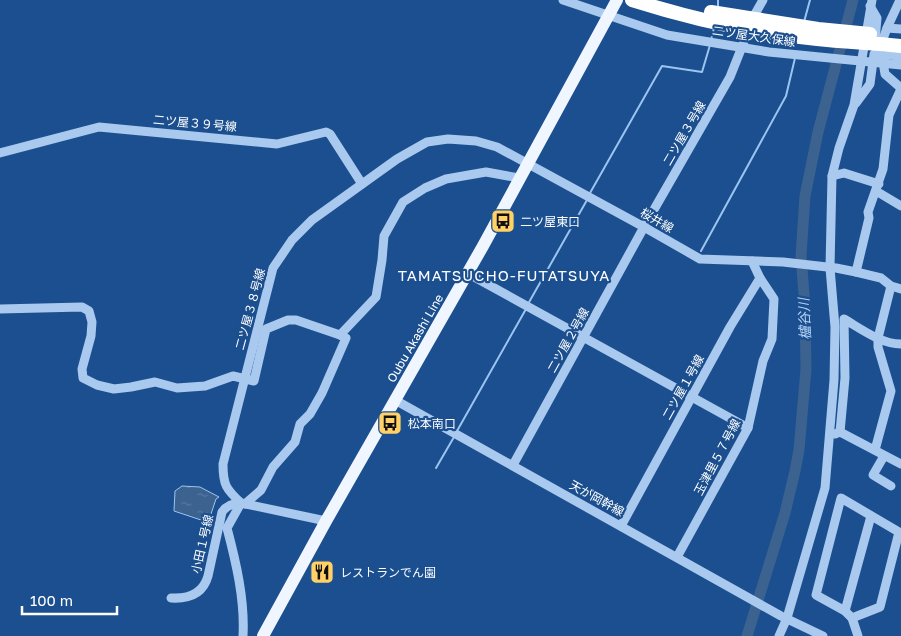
<svg xmlns="http://www.w3.org/2000/svg" width="901" height="636" font-family="'Golos Text','Noto Sans JP',sans-serif">
	<style>
		.water { fill: url(#water-ripples); stroke: #9cc4f0 }
		.lines { fill: none; stroke-linecap: round; stroke-linejoin: round }
		.stream { stroke: #9cc4f0; stroke-width: 2 }
		.river { stroke: #3c6290; stroke-width: 11 }
		.minor { stroke: #a9c9ee; stroke-width: 9 }
		.major { stroke: #f0f6ff; stroke-width: 12 }
		.highway { stroke: #fff; stroke-width: 14 }
		.labels { text-anchor: middle; dominant-baseline: central; stroke-width: 4.5; stroke-linejoin: round; paint-order: stroke }
		.street-label { font-size: 12px; fill: #fff; stroke: #1b4f8f }
		.poi-label { font-size: 12px; fill: #fff; stroke: #1b4f8f; text-anchor: start }
		.water-label { font-size: 14px; font-style: italic; fill: #b5d3f5; stroke: #1b4f8f }
		.quarter-label { font-size: 15px; letter-spacing: 1px; fill: #fff; stroke: #1b4f8f }
	</style>
	<defs>
		<pattern id="water-ripples" width="26" height="14" patternUnits="userSpaceOnUse" patternTransform="scale(1.25)"><rect width="26" height="14" fill="#3c6290"/><path d="M2 4q2-2 4 0t4 0M15 11q2-2 4 0t4 0" fill="none" stroke="#597aa1"/></pattern>
	</defs>
	<rect width="100%" height="100%" fill="#1b4f8f"/>
	<path class="water" d="M182,486L200,487L219,497L216,499L210,517H208L207,519L200,517L207,521V522L174,511L175,491Z"/>
	<g class="lines">
		<g class="stream">
			<path d="M718,9V0"/>
			<path d="M804,22L810,0"/>
			<path d="M711,40L714,28"/>
			<path d="M590,193L662,66L702,72L710,45"/>
			<path d="M701,251L786,96L795,58"/>
			<path d="M528,304L587,200"/>
			<path d="M457,431L526,309"/>
			<path d="M436,468L454,437"/>
		</g>
		<path class="river" d="M747,636L785,513L795,471L799,450L806,369L805,307L801,256L805,196L818,132L853,0"/>
		<g class="minor">
			<path d="M563,0L667,35L769,52L901,65"/>
			<path d="M900,0L887,28L879,50L882,56L885,74L901,88"/>
			<path d="M870,6L877,18L875,41"/>
			<path d="M887,28L901,29"/>
			<path d="M882,56L892,55L901,57"/>
			<path d="M856,103L870,84L874,54L879,50"/>
			<path d="M0,153L99,127L277,144L326,132L330,134L362,184"/>
			<path d="M832,176L844,173L879,184"/>
			<path d="M876,191L901,206"/>
			<path d="M856,272L869,218L868,212L883,169L889,115L901,89"/>
			<path d="M467,273L748,428"/>
			<path d="M0,309L82,307L89,311L92,322L91,336L82,369L83,378L97,385L114,389L131,387L155,382L177,388L205,386L233,376L254,381L266,329L288,320H296L340,335L376,297L382,260L384,236L403,202L425,188L446,179L486,172L519,178"/>
			<path d="M395,400L781,616L823,636"/>
			<path d="M840,432L845,378L844,319C861,329 881,344 901,344"/>
			<path d="M835,434L840,432L901,464"/>
			<path d="M875,450L891,391L878,347V338L891,286"/>
			<path d="M884,456L873,475L891,486"/>
			<path d="M513,465L644,227L730,77L755,14L763,0"/>
			<path d="M841,498L899,532L880,607L852,618L845,611L816,595Z"/>
			<path d="M245,504L261,490L273,467L295,442L300,424L310,414L322,393L346,338L340,335"/>
			<path d="M621,526L730,327L760,278L752,261"/>
			<path d="M677,557L748,428L763,361L772,339L774,299L760,278"/>
			<path d="M171,598C188,599 203,594 208,576L222,512C227,505 233,503 241,503L326,521"/>
			<path d="M845,611L871,516"/>
			<path d="M852,618L858,636"/>
			<path d="M243,636C245,600 236,562 227,528L241,503C226,489 223,485 223,464L273,268L292,240L312,220L397,159L427,142L448,139L476,141L497,147L644,227L700,259L783,262L836,268L856,272L881,278L891,286L901,289"/>
			<path d="M779,636L787,618L825,488L834,380L835,327L830,268L832,176L839,148L854,105L872,0"/>
		</g>
		<path class="major" d="M263,636L326,521L483,246L617,0"/>
		<g class="highway">
			<path d="M632,0C692,19 754,33 817,39C845,42 873,43 901,46"/>
			<path d="M711,12L818,29L870,34"/>
		</g>
	</g>
	<defs>
		<g id="bus-square" transform="scale(1.25)"><rect x="-9" y="-9" width="18" height="18" rx="4" fill="#ffd166" stroke="#1b4f8f"/><path d="M-5-6H5V4H4V6H2V4H-2V6H-4V4H-5ZM-3.5-4V0h7V-4ZM-3.5 1.2v1.5H-2V1.2ZM2 1.2v1.5H3.5V1.2Z" fill="#111"/></g>
		<g id="restaurant-square" transform="scale(1.25)"><rect x="-9" y="-9" width="18" height="18" rx="4" fill="#ffd166" stroke="#1b4f8f"/><path d="M-5-6h1v4h1v-4h1v4h1v-4h1v5L-1.5 .5V6h-2V.5L-5-1ZM5-6V6H3V1.5H1.5Q1.5-4 5-6Z" fill="#111"/></g>
	</defs>
	<g fill-rule="evenodd">
		<use href="#bus-square" x="503" y="221"/>
		<use href="#bus-square" x="390" y="423"/>
		<use href="#restaurant-square" x="322" y="572"/>
	</g>
	<g class="labels">
		<g class="street-label">
			<text transform="translate(754 36) rotate(8)">二ツ屋大久保線</text>
			<text transform="translate(195 123) rotate(5)">二ツ屋３９号線</text>
			<text transform="translate(684 133) rotate(-60)">二ツ屋３号線</text>
			<text transform="translate(657 220) rotate(30)">桜井線</text>
			<text transform="translate(250 309) rotate(-75)">二ツ屋３８号線</text>
			<text transform="translate(415 338) rotate(-60)">Oubu Akashi Line</text>
			<text transform="translate(568 340) rotate(-61)">二ツ屋２号線</text>
			<text transform="translate(683 387) rotate(-61)">二ツ屋１号線</text>
			<text transform="translate(717 457) rotate(-62)">玉津里５７号線</text>
			<text transform="translate(597 498) rotate(29)">天が岡幹線</text>
			<text transform="translate(202 544) rotate(-77)">小田１号線</text>
		</g>
		<g class="poi-label">
			<text x="520" y="221">二ツ屋東口</text>
			<text x="408" y="423">松本南口</text>
			<text x="340" y="572">レストランでん園</text>
		</g>
		<g class="water-label">
			<text transform="translate(804 319) rotate(-93)">櫨谷川</text>
		</g>
		<g class="quarter-label">
			<text x="504" y="275">TAMATSUCHO-FUTATSUYA</text>
		</g>
	</g>
	<path d="M22 606v8h95v-8" fill="none" stroke="#ffffff" stroke-width="2.5"/>
	<text x="30" y="606" font-size="15" fill="#ffffff" stroke="#1b4f8f" stroke-width="4" paint-order="stroke">100 m</text>
</svg>
